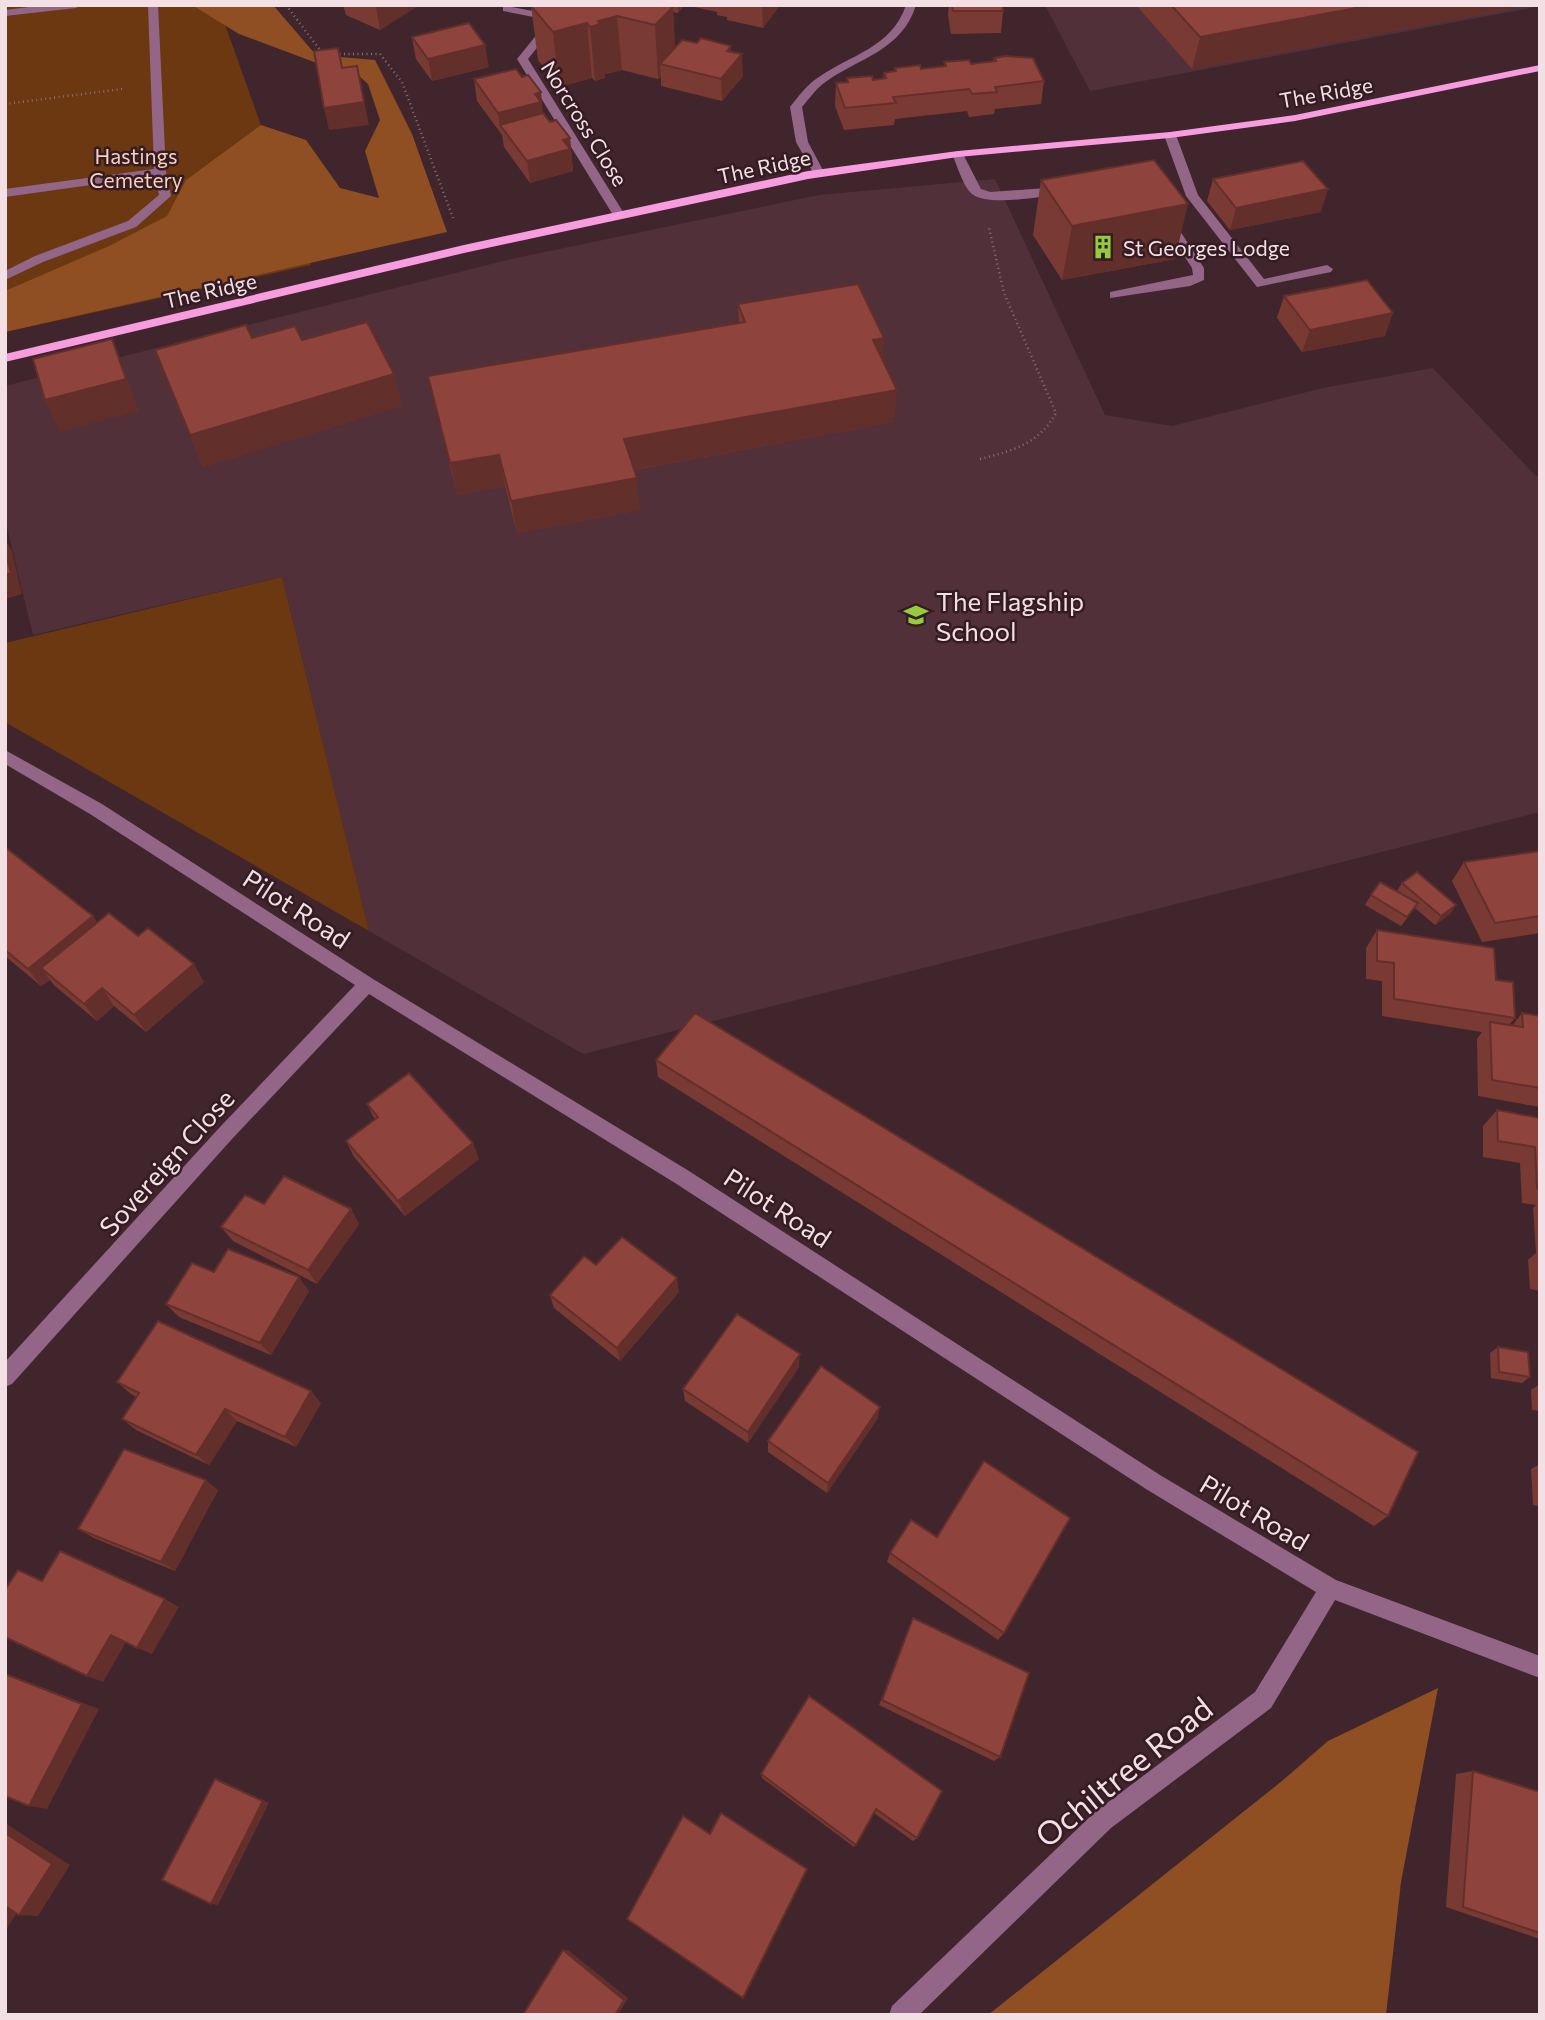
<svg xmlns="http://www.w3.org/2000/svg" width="1545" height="2020" font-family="Commissioner,sans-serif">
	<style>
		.built { fill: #513039 }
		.green { fill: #6b3812 }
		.forest { fill: #8f4f22 }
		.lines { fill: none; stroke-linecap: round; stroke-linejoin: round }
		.path { stroke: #876f75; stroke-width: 2.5; stroke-dasharray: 1 3.5; stroke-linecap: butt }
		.minor { fill: #936687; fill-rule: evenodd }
		.major { fill: #f89ce0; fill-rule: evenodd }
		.wall { fill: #7a3a34 }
		.shaded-wall { fill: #632f2a }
		.building { fill: #8e433c; stroke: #632f2a; stroke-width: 2 }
		.labels { text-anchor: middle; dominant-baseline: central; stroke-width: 5; stroke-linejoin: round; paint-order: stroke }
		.far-street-label { font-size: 21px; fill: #f3e0e4; stroke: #351b23 }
		.far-park-label { font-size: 21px; fill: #f8d1ba; stroke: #351b23 }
		.far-poi-label { font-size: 21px; fill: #f3e0e4; stroke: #351b23; text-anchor: start }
		.poi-label { font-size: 26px; fill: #f3e0e4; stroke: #351b23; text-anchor: start }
		.street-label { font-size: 26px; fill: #f3e0e4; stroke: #351b23 }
		.near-street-label { font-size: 32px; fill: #f3e0e4; stroke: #351b23 }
	</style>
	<rect width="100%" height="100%" fill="#40252c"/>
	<g class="built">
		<path d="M1045,5H1540V6L1090,91Z"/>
		<path d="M995,179L1105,415L1172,426L1323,388L1433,368L1536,476H1540V812L583,1054L369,931L282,577L33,635L5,519V386L511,259L819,195Z"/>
	</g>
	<g class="green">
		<path d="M5,5H218L311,265L5,332Z"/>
		<path d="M282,577L369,931L5,722V643Z"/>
	</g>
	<g class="forest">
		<path d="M192,5H273L316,55L375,60L412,134L447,232L5,332V291L109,246L167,216L186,180L261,125L306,140L340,188L379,198L365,151L380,120L368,84L350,68L314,62L239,34Z"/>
		<path d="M1438,1688L1401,1882L1386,2015H988L1282,1781L1328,1741Z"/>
	</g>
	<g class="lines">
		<g class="path">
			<path d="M286,5L323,54"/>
			<path d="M335,54H380L402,82L453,218"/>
			<path d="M5,104L122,89"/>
			<path d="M980,459C1012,451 1039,444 1056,413L1004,293L989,228"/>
		</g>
		<g class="minor">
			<path d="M45,5H81L76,8L5,16V10Z"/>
			<path d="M148,5H158L166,172L171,196L136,227L43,262L5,280V271L35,256L128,221L159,195L155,176L5,197V189L154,169Z"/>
			<path d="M906,5H916C902,51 858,58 824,83C815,90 809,99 802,107L808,142L825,174L815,176L796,142L790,107C798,97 806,86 816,79C849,55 892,48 906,5Z"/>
			<path d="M507,6L554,15L559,18L554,21L503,11V7Z"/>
			<path d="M551,21L556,24L528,59L625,215L623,218L613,215L517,59L547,22Z"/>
			<path d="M1170,132L1176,135L1198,195L1264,279L1327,265L1333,269L1331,272L1257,287L1186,196L1164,135Z"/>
			<path d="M954,152H962L981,189L990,192L1060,187L1066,191L1060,195C1040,196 989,207 972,194C963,186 957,165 952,154Z"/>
			<path d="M1167,216L1171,217L1204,268V280L1190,286L1110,298V292L1193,275L1192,268L1161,220Z"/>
			<path d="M5,750L102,804L373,979L689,1171L1160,1475L1336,1580L1540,1656V1678L1335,1600L1271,1708L1111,1828L919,2015H889L892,2006L1095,1812L1255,1692L1316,1592L1146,1489L675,1183L369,994L232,1139L12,1384L5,1387V1362L220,1127L355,985L90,814L5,764Z"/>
		</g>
		<path class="major" d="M1540,65V71L1295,121L1170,138L958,157L808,179L464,253L5,362V354L464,245L808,171L958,151L1170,132L1295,115Z"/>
	</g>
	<g class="wall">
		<path d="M343,5H419L380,30L346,15Z"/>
		<path d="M535,5H780L763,28L727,20V17L717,15V12L685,5L678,13L673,12L675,47L731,51L743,76L722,101L661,86V77L658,79L622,70L605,74V78L595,81L592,78L559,87L538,60L531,6Z"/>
		<path d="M949,5H1002L1003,11L1001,33L951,34L948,15Z"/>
		<path d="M1136,5H1510L1509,9L1192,69Z"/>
		<path d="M412,37L489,67L432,81L416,59Z"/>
		<path d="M994,58L1044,81L1041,104L995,109L994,114L969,117L967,111L895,119L894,125L844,130L835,106L836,83L847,82V78L873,80L883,79L884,73L895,71V68L921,69L944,66V62L971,64L993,62Z"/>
		<path d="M474,79L543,114L550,122L570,138L573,171L530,183L504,147L502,135L477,101Z"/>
		<path d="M1213,179L1321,212L1230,230L1207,201Z"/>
		<path d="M1041,180L1175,259L1062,280L1033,235Z"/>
		<path d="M1284,296L1385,336L1302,352L1277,318Z"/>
		<path d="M738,304L883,361L894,422L634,470L640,510L517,533L505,486L457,495L428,376L739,323Z"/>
		<path d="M252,338L302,340L394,374L402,406L203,467L155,350Z"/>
		<path d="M5,847L93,916L97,923L138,936L204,982L146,1032L114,1006L97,1021L55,986L50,980L41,986L5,956Z"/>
		<path d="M1540,851V933L1482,942L1452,881L1464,862Z"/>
		<path d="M1402,883L1456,905L1450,914L1435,925L1415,908L1401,926L1365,905L1371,895L1397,891Z"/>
		<path d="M1377,930L1496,980L1515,1018L1509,1025L1512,1026L1522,1013L1540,1016V1107L1478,1096L1477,1039L1482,1032L1382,1016V981L1366,979V948Z"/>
		<path d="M656,1060L1388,1516L1374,1526L658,1077Z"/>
		<path d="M367,1104L479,1159L405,1216L354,1157L346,1141L375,1120Z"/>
		<path d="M1497,1110L1540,1118V1291L1530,1289L1528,1260L1536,1253L1533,1208L1536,1205L1522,1203L1520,1163L1483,1157V1126Z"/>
		<path d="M351,1209L359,1224L317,1284L233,1241L221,1227Z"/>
		<path d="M596,1265L679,1292L620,1361L554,1308L550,1295Z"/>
		<path d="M214,1272L309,1291L271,1355L179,1317L166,1304Z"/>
		<path d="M1498,1347L1530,1377L1522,1383L1491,1378L1490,1353Z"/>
		<path d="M799,1367L748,1443L685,1401L683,1389Z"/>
		<path d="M117,1382L321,1403L296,1447L237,1421L209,1465L136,1430L122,1419L136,1397L131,1394Z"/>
		<path d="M1540,1384V1411L1532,1410L1531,1390Z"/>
		<path d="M878,1418L827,1493L768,1452V1441Z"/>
		<path d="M1540,1464V1506L1533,1505L1531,1469Z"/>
		<path d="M218,1490L175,1571L94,1538L78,1529Z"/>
		<path d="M890,1553L1004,1633L998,1640L887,1562Z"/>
		<path d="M910,1625L1000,1757L994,1761L879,1705Z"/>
		<path d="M809,1696L917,1838L913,1841L874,1813L854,1847L762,1778L761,1774Z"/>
		<path d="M1473,1771L1540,1792V1939L1446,1907L1456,1774Z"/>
	</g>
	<g class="shaded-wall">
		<path d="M379,5H419L380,30L376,7Z"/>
		<path d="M678,5H685L678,13Z"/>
		<path d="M762,5H780L763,28Z"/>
		<path d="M1372,5H1510L1509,9L1192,69L1200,37Z"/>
		<path d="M673,7L676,61L660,64L661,77L658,79L655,25Z"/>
		<path d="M617,16L622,70L605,74V78L595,81L590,27L598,21Z"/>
		<path d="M587,23L592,78L559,87L553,32Z"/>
		<path d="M485,45L489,67L432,81L428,59Z"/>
		<path d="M731,46L732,67L742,54L743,76L722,101L721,79L727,51Z"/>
		<path d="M357,66L369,125L329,130L324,108Z"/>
		<path d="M541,92L543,114L500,125L501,136L498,113L535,94Z"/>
		<path d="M570,138L573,171L530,183L527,161L563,140Z"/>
		<path d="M1328,189L1321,212L1230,230L1236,208Z"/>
		<path d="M1188,204L1175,259L1062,280L1072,226Z"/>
		<path d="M1393,313L1385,336L1302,352L1310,330Z"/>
		<path d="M884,338L882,370L873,340Z"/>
		<path d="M112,339L125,371L139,411L60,432L45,400Z"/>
		<path d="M394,374L402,406L203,467L190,435Z"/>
		<path d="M897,390L894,422L627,471L624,439Z"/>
		<path d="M499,455L505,486L457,495L450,463Z"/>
		<path d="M637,478L640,510L517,533L511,501Z"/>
		<path d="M5,539L12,551L22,594L5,599Z"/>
		<path d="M1456,905L1450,914L1435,925L1441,916Z"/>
		<path d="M93,916L105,935L41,968L50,980L41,986L28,969Z"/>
		<path d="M194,964L204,982L146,1032L134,1015Z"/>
		<path d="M102,988L114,1006L97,1021L84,1004Z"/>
		<path d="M473,1143L479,1159L405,1216L398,1201Z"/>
		<path d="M351,1209L359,1224L317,1284L308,1270Z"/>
		<path d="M299,1277L309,1291L271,1355L260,1343Z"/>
		<path d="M677,1278L679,1292L620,1361L617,1348Z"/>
		<path d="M800,1354L799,1367L748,1443V1432Z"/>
		<path d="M311,1391L321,1403L296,1447L285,1437Z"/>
		<path d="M880,1407L878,1418L827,1493L828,1483Z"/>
		<path d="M225,1409L237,1421L209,1465L196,1455Z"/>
		<path d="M206,1480L218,1490L175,1571L161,1562Z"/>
		<path d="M165,1599L179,1607L152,1654L137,1648Z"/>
		<path d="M111,1635L126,1642L103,1682L87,1676Z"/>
		<path d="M5,1673L99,1709L47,1809L29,1806Z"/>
		<path d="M215,1779L222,1781L269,1803L218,1905L211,1904Z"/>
		<path d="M5,1823L70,1865L38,1916L19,1915L5,1833Z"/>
		<path d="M5,1904L22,1905L5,1931Z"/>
		<path d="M563,1950H568L628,1998L618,2015H615Z"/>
	</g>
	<g class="building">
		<path d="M535,5H666L673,7L655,25L617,16L598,21L600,24L590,27L587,23L553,32L531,6Z"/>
		<path d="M952,5H1002L1003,11H953Z"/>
		<path d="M1171,5H1372L1200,37Z"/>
		<path d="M469,23L485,45L428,59L412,37Z"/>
		<path d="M701,38L731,46L727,51L742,54L721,79L660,64L682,40L697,43Z"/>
		<path d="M338,48L342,68L357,66L364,102L324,108L314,51Z"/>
		<path d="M1006,56L1033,58L1044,81L995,87L997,92L972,94L969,89L893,97L896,103L845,108L836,83L848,82L847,78L872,76L873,80L886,78L884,73L896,71L895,68L920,65L921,69L946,66L944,62L969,60L971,64L996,61L994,58Z"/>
		<path d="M516,69L522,77L528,75L541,92L535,94L541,102L498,113L474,79Z"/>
		<path d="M543,113L550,122L556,120L570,138L563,140L570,149L527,161L500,125Z"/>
		<path d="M1154,160L1188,204L1072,226L1041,180Z"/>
		<path d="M1303,161L1328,189L1236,208L1213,179Z"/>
		<path d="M1367,280L1393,313L1310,330L1284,296Z"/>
		<path d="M858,284L884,338L873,340L897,390L624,439L637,478L511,501L499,455L450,463L428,376L745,322L738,304Z"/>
		<path d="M367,322L394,374L190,435L155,350L246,325L252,338L295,326L302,340Z"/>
		<path d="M112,339L126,379L45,400L33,359Z"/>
		<path d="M5,551L11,573L5,575Z"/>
		<path d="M5,847L93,916L28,969L5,950Z"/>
		<path d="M1540,851V916L1495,923L1464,862Z"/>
		<path d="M1417,872L1456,905L1441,916L1402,883Z"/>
		<path d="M1380,882L1418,903L1407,917L1371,895Z"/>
		<path d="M109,913L138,936L148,928L194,964L134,1015L102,988L84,1004L41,968Z"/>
		<path d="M1377,930L1494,948L1496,980L1513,982L1515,1018L1394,999V963L1377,961Z"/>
		<path d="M695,1013L1418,1452L1388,1516L656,1060Z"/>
		<path d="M1522,1013L1540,1016V1088L1492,1080L1490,1022L1523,1027Z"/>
		<path d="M409,1073L473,1143L398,1201L346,1141L378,1117L367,1104Z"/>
		<path d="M1497,1110L1540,1118V1189L1537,1188L1535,1147L1498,1141Z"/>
		<path d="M284,1176L351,1209L308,1270L221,1227L245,1195L264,1204Z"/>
		<path d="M622,1237L677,1278L617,1348L550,1295L584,1256L596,1265Z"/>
		<path d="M228,1249L299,1277L260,1343L166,1304L192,1263L214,1272Z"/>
		<path d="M737,1314L800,1354L748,1432L683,1389Z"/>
		<path d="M158,1321L311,1391L285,1437L225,1409L196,1455L122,1419L139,1393L117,1382Z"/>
		<path d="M1498,1347L1528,1352L1530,1377L1499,1372Z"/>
		<path d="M821,1366L880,1407L828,1483L768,1441Z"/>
		<path d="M124,1449L206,1480L161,1562L78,1529Z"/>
		<path d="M984,1461L1070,1518L1004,1633L890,1553L911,1520L937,1537Z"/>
		<path d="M60,1551L165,1599L137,1648L111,1635L87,1676L5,1637V1590L18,1570L42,1581Z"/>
		<path d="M913,1618L1029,1673L1000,1757L882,1700Z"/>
		<path d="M5,1674L82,1704L29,1806L5,1796Z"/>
		<path d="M809,1696L942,1791L917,1838L876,1809L856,1845L761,1774Z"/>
		<path d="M1473,1771L1540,1792V1933L1463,1907Z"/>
		<path d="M215,1779L263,1801L211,1904L162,1880Z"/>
		<path d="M721,1813L807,1869L743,1998L627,1919L683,1816L710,1834Z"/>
		<path d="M5,1833L52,1864L19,1915L5,1906Z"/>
		<path d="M563,1950L624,2000L615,2015H523Z"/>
	</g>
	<defs>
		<g id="building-bare" transform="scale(1.89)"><path d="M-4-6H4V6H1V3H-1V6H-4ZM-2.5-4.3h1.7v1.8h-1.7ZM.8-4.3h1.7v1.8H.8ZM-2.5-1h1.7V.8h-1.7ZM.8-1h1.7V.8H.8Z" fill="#95cc3b" stroke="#351b23" stroke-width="2.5" paint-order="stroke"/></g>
		<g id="school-bare" transform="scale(1.89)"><path d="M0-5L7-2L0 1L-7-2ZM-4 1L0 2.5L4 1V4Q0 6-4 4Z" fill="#95cc3b" stroke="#351b23" stroke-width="2.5" paint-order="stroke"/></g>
	</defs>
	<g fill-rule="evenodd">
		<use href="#building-bare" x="1103" y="247"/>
		<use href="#school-bare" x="916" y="615"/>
	</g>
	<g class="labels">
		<g class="far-street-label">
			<text transform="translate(1326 92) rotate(-10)">The Ridge</text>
			<text transform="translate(585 123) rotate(58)">Norcross Close</text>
			<text transform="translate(764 166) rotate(-12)">The Ridge</text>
			<text transform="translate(210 290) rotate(-13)">The Ridge</text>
		</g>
		<g class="far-park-label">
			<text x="136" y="155">Hastings<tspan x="136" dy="24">Cemetery</tspan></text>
		</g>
		<g class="far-poi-label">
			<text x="1123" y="247">St Georges Lodge</text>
		</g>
		<g class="poi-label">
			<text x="936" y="600">The Flagship<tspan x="936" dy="30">School</tspan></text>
		</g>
		<g class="street-label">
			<text transform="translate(297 908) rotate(33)">Pilot Road</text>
			<text transform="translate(166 1162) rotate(-48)">Sovereign Close</text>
			<text transform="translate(778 1207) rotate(33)">Pilot Road</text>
			<text transform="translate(1255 1512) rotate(31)">Pilot Road</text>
		</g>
		<g class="near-street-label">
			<text transform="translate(1123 1771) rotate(-39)">Ochiltree Road</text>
		</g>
	</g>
	<rect width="1545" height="2020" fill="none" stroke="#f3e0e4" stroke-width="14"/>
</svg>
